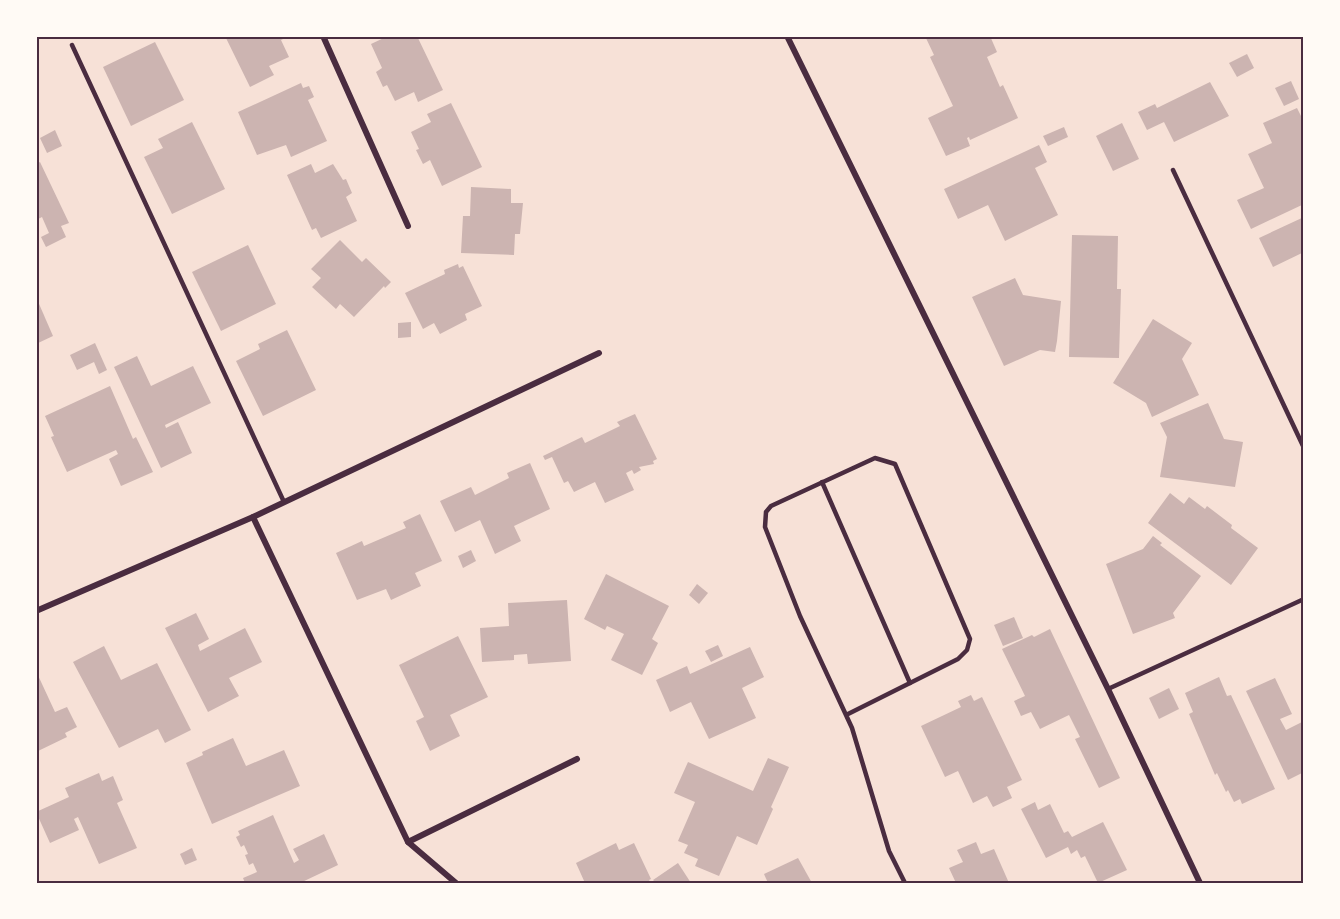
<svg xmlns="http://www.w3.org/2000/svg" width="1340" height="919" font-family="'Work Sans',sans-serif">
	<style>
		.building { fill: #ccb4b1 }
		.lines { fill: none; stroke-linecap: round; stroke-linejoin: round }
		.service { stroke: #4a2c40; stroke-width: 4.5 }
		.minor { stroke: #4a2c40; stroke-width: 6 }
		.neatline { fill: none; stroke: #4a2c40; stroke-width: 2 }
	</style>
	<rect width="100%" height="100%" fill="#f7e1d7"/>
	<g class="building">
		<path d="M225,36H284L285,38L281,40L289,57L269,66L274,75L250,87Z"/>
		<path d="M388,36H417L443,90L418,102L414,92L395,101L387,85L383,87L376,72L382,68L371,44Z"/>
		<path d="M925,36H990L997,52L987,57L1000,87L1003,85L1018,118L970,140L969,137L967,138L970,146L946,156L928,118L953,106L930,57L934,55Z"/>
		<path d="M155,42L184,100L131,126L103,67Z"/>
		<path d="M1247,54L1254,68L1237,77L1229,63Z"/>
		<path d="M1291,81L1299,99L1284,106L1275,88Z"/>
		<path d="M1210,82L1229,116L1174,142L1164,122L1147,130L1138,112L1155,104L1157,108Z"/>
		<path d="M301,83L303,88L309,86L314,97L308,100L327,141L291,157L286,145L257,155L238,112Z"/>
		<path d="M451,103L482,167L442,186L430,160L423,164L416,150L419,149L411,132L431,122L427,114Z"/>
		<path d="M1297,108L1304,122V204L1251,229L1237,200L1264,188L1248,154L1272,143L1263,123Z"/>
		<path d="M192,122L225,189L172,214L144,157L163,148L158,139Z"/>
		<path d="M1122,123L1139,159L1113,171L1096,136Z"/>
		<path d="M1064,127L1068,137L1048,146L1043,136Z"/>
		<path d="M55,130L62,146L47,153L40,138Z"/>
		<path d="M1039,145L1047,162L1035,168L1058,215L1005,241L988,205L958,219L944,189Z"/>
		<path d="M40,162L69,223L61,226L66,237L46,247L41,237L49,233L42,217L36,220V164Z"/>
		<path d="M311,164L315,173L333,164L343,180L346,179L352,193L346,197L357,221L321,238L316,228L312,230L287,175Z"/>
		<path d="M471,187L511,189V203H523L520,234H515L514,255L461,253L463,216H470Z"/>
		<path d="M1304,217V252L1273,267L1259,238Z"/>
		<path d="M1072,235L1118,236L1117,289H1121L1119,358L1069,357Z"/>
		<path d="M340,240L362,262L366,258L391,282L385,288L384,286L354,317L340,304L336,309L312,287L321,278L311,269Z"/>
		<path d="M248,245L276,304L221,331L192,272Z"/>
		<path d="M458,264L459,268L463,266L482,306L465,314L467,320L440,334L434,323L423,329L405,293L445,274L444,270Z"/>
		<path d="M1015,278L1023,295L1061,301L1057,341L1055,352L1040,350L1004,366L972,297Z"/>
		<path d="M36,297L53,336L36,344Z"/>
		<path d="M1153,319L1192,343L1182,359L1199,395L1152,417L1146,403L1113,383Z"/>
		<path d="M411,322V337L398,338V323Z"/>
		<path d="M287,330L316,390L263,416L236,361L260,349L258,344Z"/>
		<path d="M95,343L107,370L99,374L94,362L77,370L70,355Z"/>
		<path d="M137,356L151,386L193,366L211,403L165,425L166,428L178,422L192,453L161,468L114,367Z"/>
		<path d="M110,386L133,439L136,437L153,472L121,486L109,459L118,454L116,450L67,472L51,437L54,436L45,416Z"/>
		<path d="M1208,403L1224,439L1243,442L1235,487L1160,477L1167,437L1160,423Z"/>
		<path d="M635,414L657,459L653,461L654,464L639,467L641,470L634,474L632,470L626,473L634,490L605,503L595,482L574,492L568,481L564,483L552,457L545,460L543,456L582,437L585,443L620,426L617,422Z"/>
		<path d="M530,463L550,509L514,526L521,541L495,554L480,520L455,532L440,501L471,487L475,495L509,478L507,473Z"/>
		<path d="M1170,493L1184,504L1189,497L1205,509L1207,506L1232,525L1231,528L1258,548L1231,585L1148,523Z"/>
		<path d="M420,514L442,561L415,573L421,586L391,600L386,589L357,600L336,553L362,541L364,546L406,528L403,522Z"/>
		<path d="M1153,536L1162,543L1160,545L1201,576L1173,613L1175,618L1133,634L1106,564L1143,549Z"/>
		<path d="M471,550L476,561L463,568L458,556Z"/>
		<path d="M606,574L669,606L652,639L658,643L642,675L611,660L624,634L607,626L605,630L584,619Z"/>
		<path d="M697,584L708,593L699,604L689,595Z"/>
		<path d="M567,600L571,661L528,664L527,654L514,655V660L482,662L480,628L509,626L508,603Z"/>
		<path d="M196,613L209,639L198,645L200,651L245,628L262,662L229,678L239,696L208,712L165,628Z"/>
		<path d="M1014,617L1023,638L1003,646L994,625Z"/>
		<path d="M1050,629L1120,778L1099,788L1075,739L1080,737L1069,715L1040,729L1031,712L1021,716L1014,701L1025,696L1002,649L1032,635L1034,637Z"/>
		<path d="M458,636L488,697L450,715L460,736L430,751L416,721L424,717L399,665Z"/>
		<path d="M718,645L723,656L711,662L705,651Z"/>
		<path d="M104,646L121,680L157,663L191,730L165,743L158,729L119,748L73,662Z"/>
		<path d="M750,647L764,677L742,688L756,718L709,739L691,702L670,712L656,680L687,666L690,674Z"/>
		<path d="M36,671L55,712L67,707L77,727L65,733L67,737L36,752Z"/>
		<path d="M1219,677L1227,696L1231,695L1275,789L1242,804L1240,799L1234,802L1228,790L1226,792L1217,773L1215,775L1189,714L1193,712L1185,693Z"/>
		<path d="M1275,678L1292,714L1280,719L1286,730L1304,721V772L1288,780L1246,691Z"/>
		<path d="M1169,688L1179,709L1159,719L1149,698Z"/>
		<path d="M971,695L974,701L982,697L1022,780L1007,787L1012,798L993,807L987,796L973,803L958,771L945,777L921,726L961,707L958,701Z"/>
		<path d="M233,738L246,766L284,750L300,786L212,824L186,763L203,755L202,752Z"/>
		<path d="M768,758L789,767L771,807L773,809L757,845L737,836L719,876L695,866L698,859L684,853L688,845L678,841L695,802L674,793L688,762L753,791Z"/>
		<path d="M99,773L102,781L113,776L123,800L117,803L137,848L99,864L78,817L74,819L79,830L50,843L36,812L69,797L65,788Z"/>
		<path d="M1035,802L1038,810L1050,804L1064,833L1068,831L1072,837L1103,822L1127,870L1098,883L1085,856L1081,858L1077,850L1071,854L1068,847L1046,858L1021,809Z"/>
		<path d="M273,815L294,863L299,860L293,849L324,834L338,865L300,883H245L243,878L257,872L253,863L249,865L245,855L248,854L244,845L241,847L236,837L240,835L238,831Z"/>
		<path d="M976,842L981,854L994,849L1009,883H956L949,868L963,862L957,850Z"/>
		<path d="M616,843L619,850L634,843L651,879L649,880L651,883H585L576,863Z"/>
		<path d="M192,848L197,860L185,865L180,854Z"/>
		<path d="M798,858L812,883H768L764,874Z"/>
		<path d="M678,863L691,883H656L653,880Z"/>
	</g>
	<g class="lines">
		<g class="service">
			<path d="M72,45L284,502"/>
			<path d="M1173,170L1304,448"/>
			<path d="M822,482L910,683"/>
			<path d="M1108,689L1304,599"/>
			<path d="M846,715L958,659L967,650L970,639L895,464L875,458L771,506L766,512L765,527L800,616L846,715L852,728L889,851L905,883"/>
		</g>
		<g class="minor">
			<path d="M323,36L408,226"/>
			<path d="M787,36L1108,689L1200,883"/>
			<path d="M253,517L408,842L456,883"/>
			<path d="M36,611L253,517L599,353"/>
			<path d="M408,842L577,759"/>
		</g>
	</g>
	<rect width="1340" height="919" fill="none" stroke="#fffaf5" stroke-width="75"/>
	<rect x="38" y="38" width="1264" height="844" class="neatline"/>
</svg>
